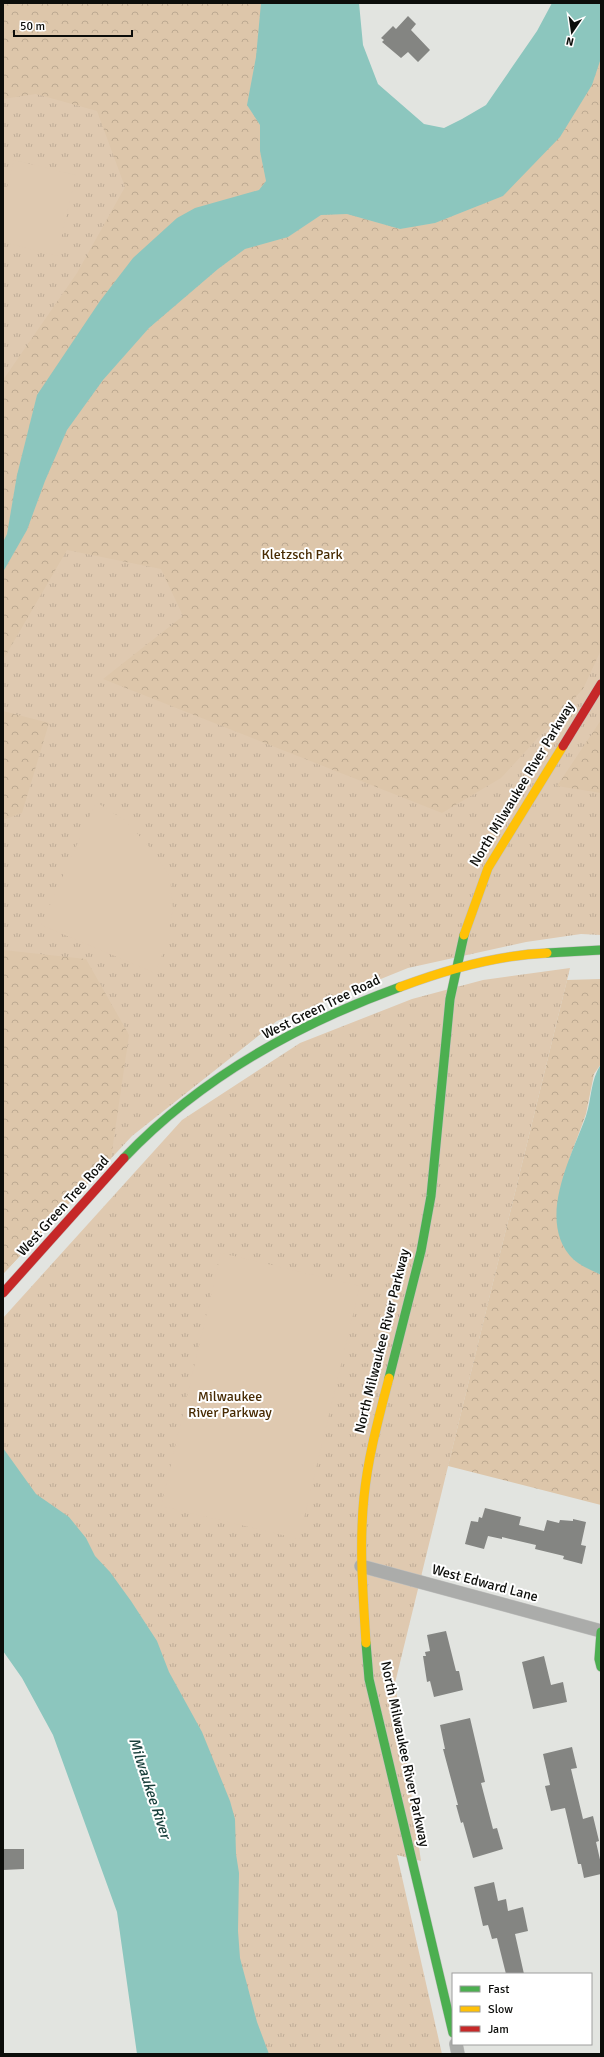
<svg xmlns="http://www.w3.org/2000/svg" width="604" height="2057" font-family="Signika,sans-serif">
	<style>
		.grass { fill: url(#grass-tufts) }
		.forest { fill: url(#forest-crowns) }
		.garden { fill: #dfc9b0 }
		.water { fill: #8cc6be }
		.building { fill: #848582 }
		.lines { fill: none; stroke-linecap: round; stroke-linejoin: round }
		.street-casing { stroke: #c0c1bf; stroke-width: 14 }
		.fast-casing { stroke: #c0c1bf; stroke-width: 10 }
		.slow-casing { stroke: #c0c1bf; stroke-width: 10 }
		.jam-casing { stroke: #c0c1bf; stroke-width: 10 }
		.street { stroke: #abacaa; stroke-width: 13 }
		.fast { stroke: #4caf50; stroke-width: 9 }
		.slow { stroke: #ffc107; stroke-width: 9 }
		.jam { stroke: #c62828; stroke-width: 9 }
		.labels { text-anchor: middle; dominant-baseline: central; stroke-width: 4; stroke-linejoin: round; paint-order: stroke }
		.park-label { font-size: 14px; fill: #482b03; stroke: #fff }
		.street-label { font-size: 14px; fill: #0c0d0a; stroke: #fff }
		.water-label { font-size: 15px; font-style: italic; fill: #173e3a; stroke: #fff }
	</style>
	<defs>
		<pattern id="grass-tufts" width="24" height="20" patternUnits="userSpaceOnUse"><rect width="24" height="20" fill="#dfc9b0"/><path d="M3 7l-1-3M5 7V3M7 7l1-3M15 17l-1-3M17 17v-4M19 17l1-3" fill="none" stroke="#beab96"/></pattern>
		<pattern id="forest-crowns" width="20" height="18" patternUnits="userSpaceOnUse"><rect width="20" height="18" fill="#ddc6aa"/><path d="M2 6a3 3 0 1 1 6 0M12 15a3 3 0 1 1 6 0" fill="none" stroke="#bca991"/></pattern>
	</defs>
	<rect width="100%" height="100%" fill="#e2e4e0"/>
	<g class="grass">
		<path d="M3,3H307L425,174L601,3V935L581,934L526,942L408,968L277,1021L132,1136L3,1274Z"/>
		<path d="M570,968L395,1683L421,1861L397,1855L442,2054H194L3,1559V1318L182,1120L300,1043L412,999L483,980Z"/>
	</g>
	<g class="forest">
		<path d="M3,3H261L256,57L247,105L260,125V151L266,181L259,190L233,199L37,395L17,475L7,534L3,542V380L77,273L125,187L97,111L36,94L3,99Z"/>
		<path d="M601,58V650L583,689L501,778L442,813L103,679L183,616L161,569L67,550L3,660V572L27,530L45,481L67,430L103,380L149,328L218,269L245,249L288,237L321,215L347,214L400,229L435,223L503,196L592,85Z"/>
		<path d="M3,711L49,723L22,813L3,820Z"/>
		<path d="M601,720V793L557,786Z"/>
		<path d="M3,950L86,959L129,1035L111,1158L3,1274Z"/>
		<path d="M601,979V1064L594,1074L586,1114L569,1160L574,1260L601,1275V1505L448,1466L567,980Z"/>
	</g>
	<g class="garden">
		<path d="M14,160L76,175L57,256L3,242V203Z"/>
		<path d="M96,802L126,821L152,850L170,877L173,909L166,945L155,973L41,925Z"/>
		<path d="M221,1253L360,1286L299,1539L161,1506Z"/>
	</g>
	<g class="water">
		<path d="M261,3H359L363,45L378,84L424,124L444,128L462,119L486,105L537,31L552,3H601V58L592,85L560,137L503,196L435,223L400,229L347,214L321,215L288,237L245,249L218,269L149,328L103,380L67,430L45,481L27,530L3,572V542L7,534L17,475L37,395L100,301L133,258L177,218L195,208L259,190L266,181L260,151V125L247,105L256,57Z"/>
		<path d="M601,1064V1275C593,1271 581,1266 574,1260C535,1222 571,1158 586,1116C592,1098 590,1081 601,1064Z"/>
		<path d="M3,1448L36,1494L69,1517L86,1538L95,1556L110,1572L131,1601L157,1641L169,1672L202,1732L230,1801L235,1819L236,1854L239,1873L238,1931L240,1958L257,2022L269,2054H137L117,1912L53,1735L22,1678L3,1651Z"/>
	</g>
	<g class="building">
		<path d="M408,16L416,24L411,30L430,50L418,62L408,52L401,58L382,42L384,40L381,38L393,26L396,29Z"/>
		<path d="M485,1508L521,1517L519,1525L544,1531L547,1520L559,1523L560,1520L573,1521V1519L586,1522L581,1545L586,1546L582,1564L563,1559L564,1556L535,1549L536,1545L502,1537V1539L488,1536L484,1549L465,1544L471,1521L478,1522L479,1517L482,1518Z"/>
		<path d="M446,1631L456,1671H459L463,1690L434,1697L430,1681L427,1682L423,1656H426L425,1652L430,1651L427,1635Z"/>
		<path d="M544,1656L551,1685L563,1682L567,1702L533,1709L522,1662Z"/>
		<path d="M470,1718L485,1782L481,1783L493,1829L497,1828L503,1849L473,1858L463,1822L461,1823L456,1805H458L443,1749H445L440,1725Z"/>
		<path d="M572,1747L577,1768L571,1769L583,1819L593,1816L599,1841L596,1842L601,1864V1874L584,1878L581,1864H578L565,1808L551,1811L545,1786L550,1785L543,1754Z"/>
		<path d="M3,1849H24V1869L3,1870Z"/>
		<path d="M494,1882L498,1901L506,1899L508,1911L523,1907L528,1931L515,1934L524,1974H506L497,1938L492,1939L488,1925L483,1926L474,1887Z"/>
	</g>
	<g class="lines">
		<g class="street-casing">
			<g id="street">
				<path d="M361,1566L601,1631"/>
				<path d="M456,2044L458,2054"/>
			</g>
		</g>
		<g class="fast-casing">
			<g id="fast">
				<path d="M547,953L601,950"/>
				<path d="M124,1158C199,1079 298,1024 400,987"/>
				<path d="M389,1378L421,1251L431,1196L450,999L464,935"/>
				<path d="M601,1632L599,1659L601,1667"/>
				<path d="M366,1643L369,1679L453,2033"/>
			</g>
		</g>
		<g class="slow-casing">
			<g id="slow">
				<path d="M464,935L488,868L563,746"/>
				<path d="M400,987C445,970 499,955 547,953"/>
				<path d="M366,1643C363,1594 359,1546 364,1497C368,1456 379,1417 389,1378"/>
			</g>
		</g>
		<g class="jam-casing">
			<g id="jam">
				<path d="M563,746L601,684"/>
				<path d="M3,1293L124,1158"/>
			</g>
		</g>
		<use href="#street" class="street"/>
		<use href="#fast" class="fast"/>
		<use href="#slow" class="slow"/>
		<use href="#jam" class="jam"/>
	</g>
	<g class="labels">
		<g class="park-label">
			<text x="302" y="554">Kletzsch Park</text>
			<text x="230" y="1396">Milwaukee<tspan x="230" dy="16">River Parkway</tspan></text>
		</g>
		<g class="street-label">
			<text transform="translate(522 784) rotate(-59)">North Milwaukee River Parkway</text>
			<text transform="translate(321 1007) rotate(-26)">West Green Tree Road</text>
			<text transform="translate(63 1206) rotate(-48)">West Green Tree Road</text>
			<text transform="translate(382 1341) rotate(-76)">North Milwaukee River Parkway</text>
			<text transform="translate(485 1583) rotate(15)">West Edward Lane</text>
			<text transform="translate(405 1754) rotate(78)">North Milwaukee River Parkway</text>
		</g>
		<g class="water-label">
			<text transform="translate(150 1788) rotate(72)">Milwaukee River</text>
		</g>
	</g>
	<rect width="604" height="2057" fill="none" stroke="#0c0d0a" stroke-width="8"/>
	<rect x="452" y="1973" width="140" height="72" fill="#ffffff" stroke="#9e9e9d"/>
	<rect x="460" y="1986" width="20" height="6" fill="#4caf50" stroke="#9e9e9d"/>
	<text x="488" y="1993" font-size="12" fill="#0c0d0a">Fast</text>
	<rect x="460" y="2006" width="20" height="6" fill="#ffc107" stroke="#9e9e9d"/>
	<text x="488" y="2013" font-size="12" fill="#0c0d0a">Slow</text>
	<rect x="460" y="2026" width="20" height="6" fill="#c62828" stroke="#9e9e9d"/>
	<text x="488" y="2033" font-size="12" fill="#0c0d0a">Jam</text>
	<g transform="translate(572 32) rotate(193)" stroke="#ffffff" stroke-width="3" paint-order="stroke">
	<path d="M0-3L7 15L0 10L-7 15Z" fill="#0c0d0a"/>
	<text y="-6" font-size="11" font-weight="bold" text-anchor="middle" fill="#0c0d0a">N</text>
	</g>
	<path d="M14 30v6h118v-6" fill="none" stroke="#0c0d0a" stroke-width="2"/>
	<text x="20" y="30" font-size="12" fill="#0c0d0a" stroke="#ffffff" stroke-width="3" paint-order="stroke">50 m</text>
</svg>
